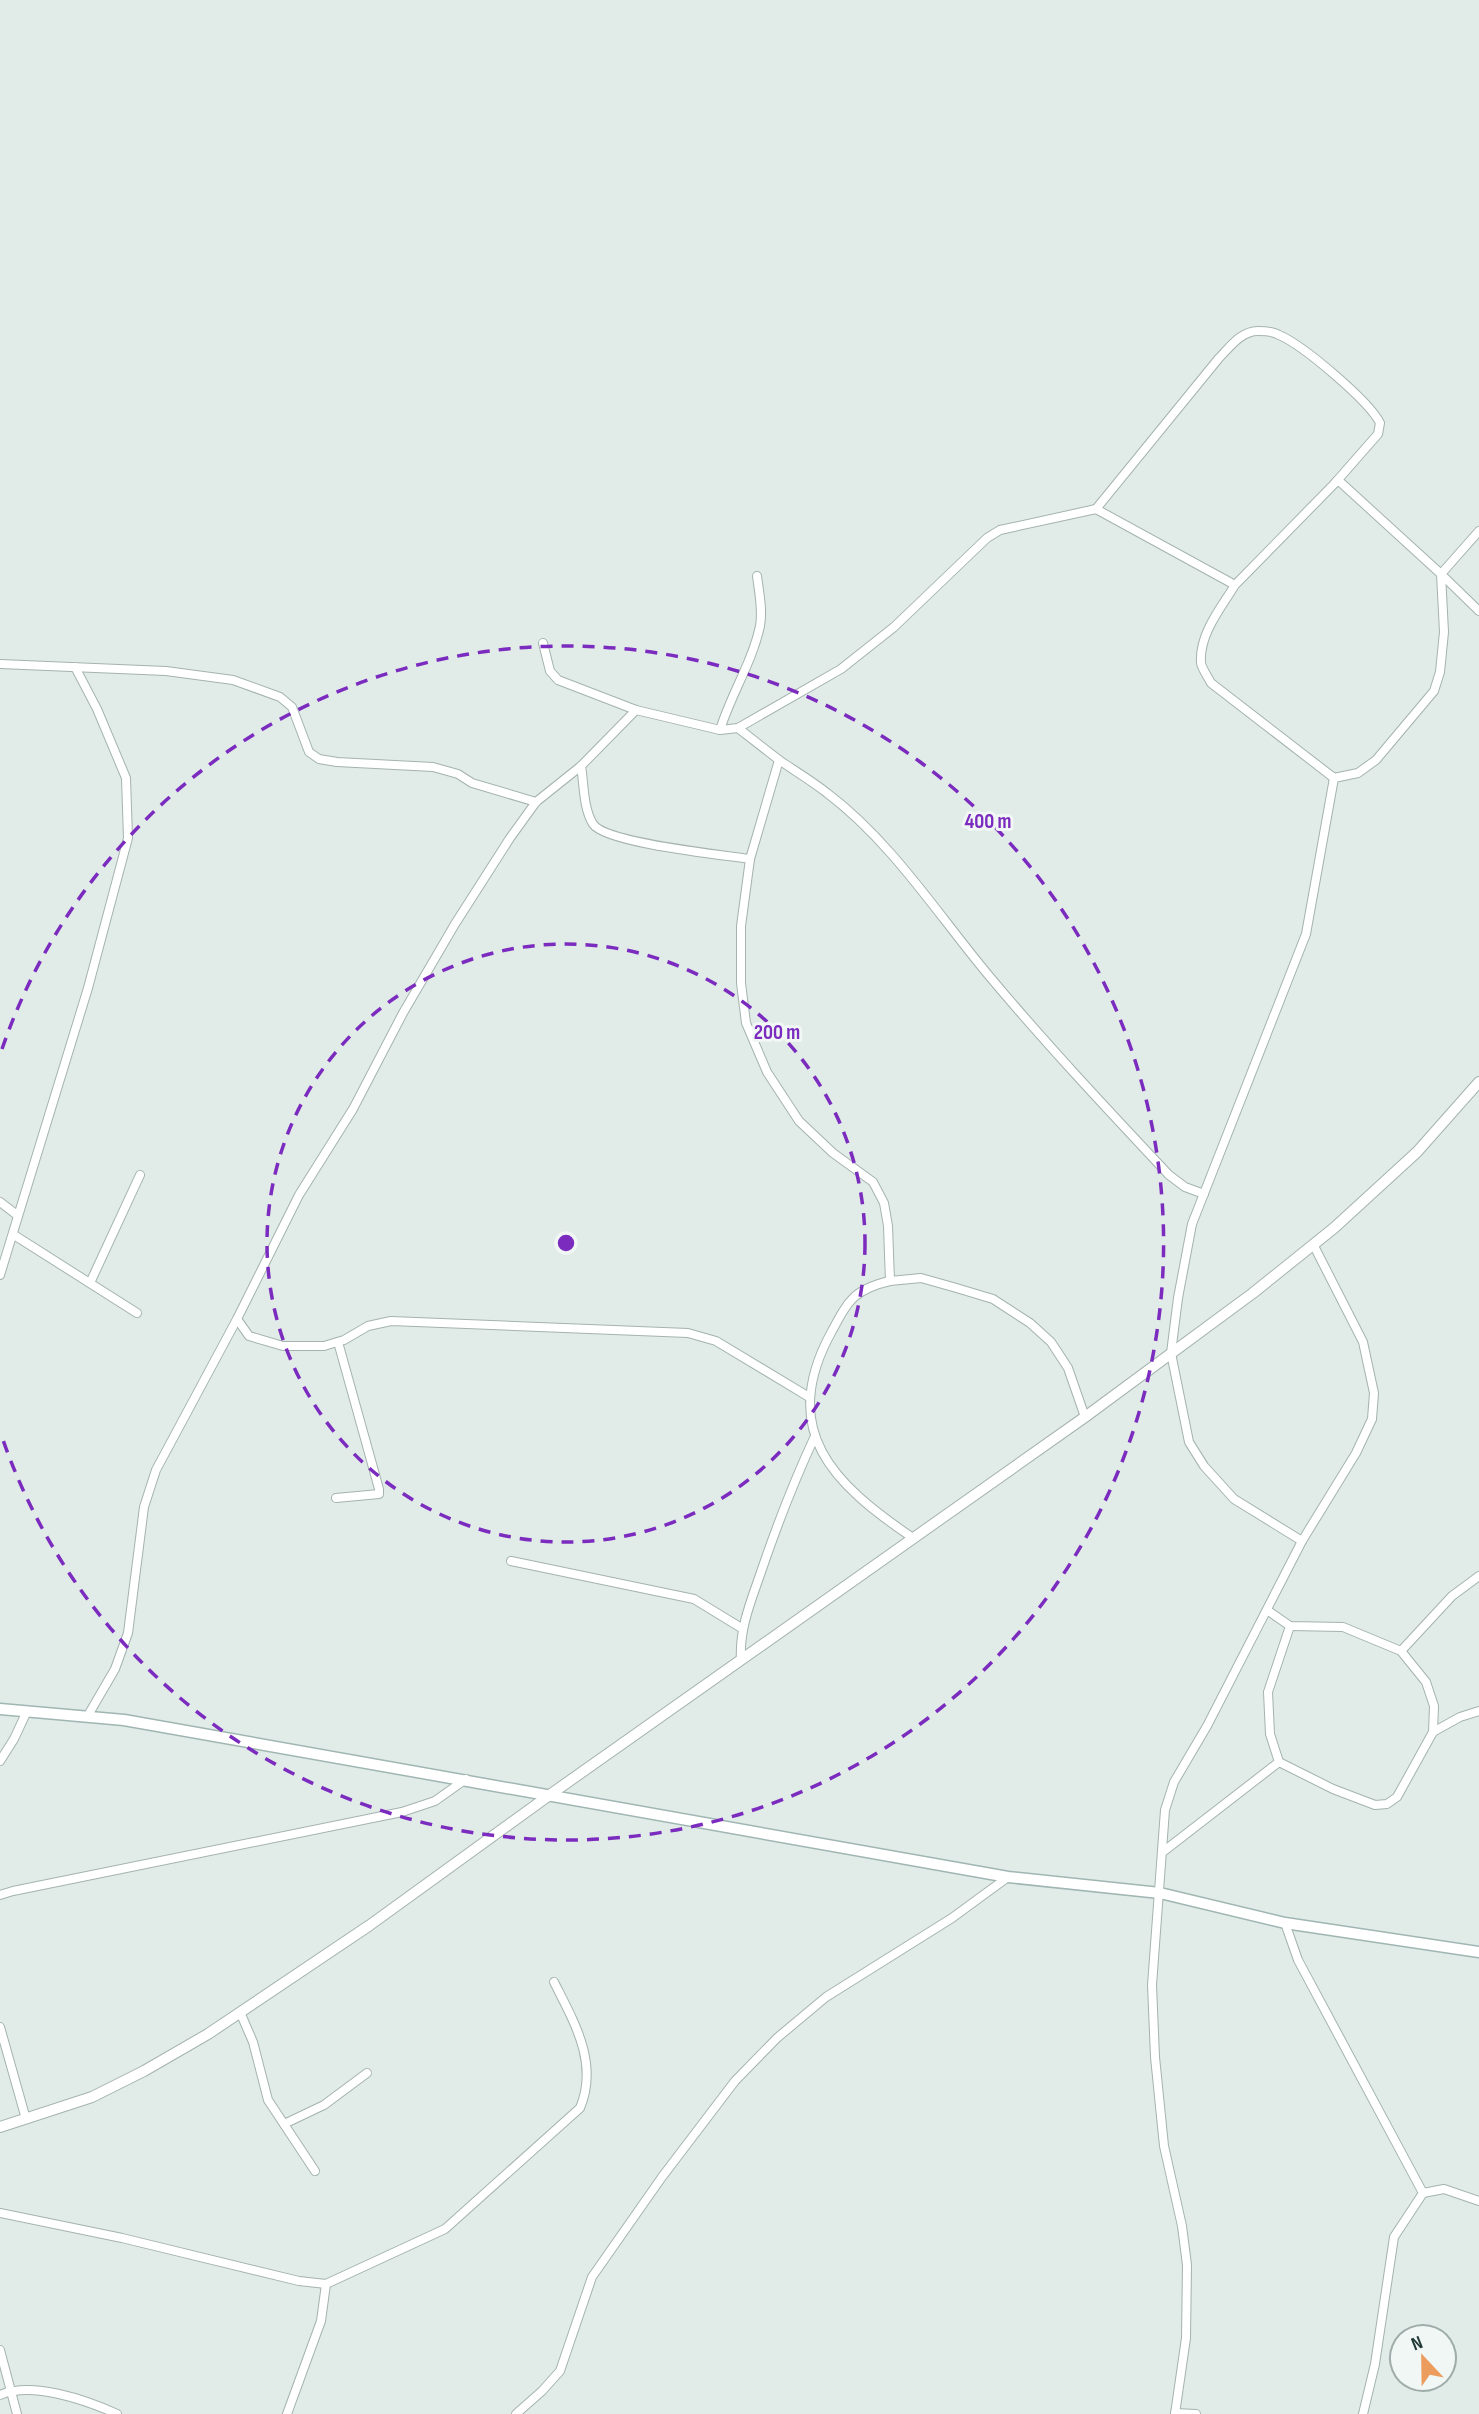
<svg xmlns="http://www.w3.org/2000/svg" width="1479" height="2414" font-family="'Sofia Sans Condensed',sans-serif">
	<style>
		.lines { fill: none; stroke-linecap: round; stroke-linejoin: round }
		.minor-casing { stroke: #a4b3b0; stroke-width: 10 }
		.tertiary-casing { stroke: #a4b3b0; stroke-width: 12 }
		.secondary-casing { stroke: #a0b6b2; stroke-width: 13 }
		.minor { stroke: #fff; stroke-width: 8 }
		.tertiary { stroke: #fff; stroke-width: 10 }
		.secondary { stroke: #fff; stroke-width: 10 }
		.ring { fill: none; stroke: #7b2cbf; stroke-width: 3.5; stroke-dasharray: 12 9 }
		.centre { fill: #7b2cbf; stroke: #f1f7f5; stroke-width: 3.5 }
		.ring-label { font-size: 21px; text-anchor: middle; font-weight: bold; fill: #7b2cbf; stroke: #f1f7f5; stroke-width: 6; stroke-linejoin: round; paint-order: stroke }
	</style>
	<rect width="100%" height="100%" fill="#e1ebe8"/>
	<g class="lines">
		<g class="minor-casing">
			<g id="minor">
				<path d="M1096,509L1219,358C1230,347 1241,331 1258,331C1264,331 1274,332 1279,335C1303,345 1369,401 1380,423L1378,434L1335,483"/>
				<path d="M1479,531L1441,574L1479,611"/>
				<path d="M543,643L550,671L558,680L636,710L720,730L738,728L841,669L894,627L987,538L1000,530L1096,509L1235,585C1221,608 1199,634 1201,663C1202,669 1208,677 1211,683L1334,778L1358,773L1376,760L1434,691L1440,672L1444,632L1441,574L1338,480L1235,585"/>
				<path d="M0,664L166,671L233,680L280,697L292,707L309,752L319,759L337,762L433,767L458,774L472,783L536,802"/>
				<path d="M720,730C731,694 752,663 760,626C763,610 759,592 757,576"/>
				<path d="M779,760C795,771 812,781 827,793C892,842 938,915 990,977C1047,1045 1108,1110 1169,1175L1185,1187L1204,1194"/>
				<path d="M581,766C584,783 583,808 593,824C605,843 723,855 750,859L779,760L738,728"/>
				<path d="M750,859L741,926V983L746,1023L767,1072L799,1121L833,1153L873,1182L884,1203L888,1226L890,1281L921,1278L953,1287L993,1299L1030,1323L1051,1342L1068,1368L1085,1417"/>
				<path d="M0,1202L17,1215"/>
				<path d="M14,1235L137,1313"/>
				<path d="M0,1275L88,988L128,838L126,778L97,709L75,667"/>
				<path d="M890,1281C854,1289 848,1301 832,1331C777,1430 833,1484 913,1538"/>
				<path d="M90,1283L140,1175"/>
				<path d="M237,1319L249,1336L283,1346H324L344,1340L368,1326L391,1321L688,1333L716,1341L809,1397"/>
				<path d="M336,1498L379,1494V1489L338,1342"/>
				<path d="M1302,1541L1234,1499L1204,1466L1189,1442L1171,1353L1178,1298L1192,1224L1306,934L1334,778"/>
				<path d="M511,1561L694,1599L743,1629"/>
				<path d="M1267,1610L1290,1626L1343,1627L1401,1651L1426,1682L1434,1706L1433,1732"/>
				<path d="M1401,1651L1452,1596L1479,1576"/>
				<path d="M741,1660C739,1629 751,1601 761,1572C777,1525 794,1481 815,1436"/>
				<path d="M87,1717L115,1669L128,1633L144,1507L156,1470L237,1319L299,1195L353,1109L403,1013L455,924L510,838L536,802L581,766L636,710"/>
				<path d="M0,1761L14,1739L27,1711"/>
				<path d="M1279,1762L1270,1734L1268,1692L1290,1626"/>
				<path d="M1164,1851L1279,1762L1333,1789L1375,1805L1387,1804L1397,1797L1433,1732L1460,1717L1479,1711"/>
				<path d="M0,1895L13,1891L402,1812L435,1801L466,1779"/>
				<path d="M1285,1923L1298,1960L1423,2193L1394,2237L1375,2364L1363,2414"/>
				<path d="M240,2012L253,2042L268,2100L315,2171"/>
				<path d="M0,2027L26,2119"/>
				<path d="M284,2124L324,2105L367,2073"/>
				<path d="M1423,2193L1444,2189L1479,2201"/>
				<path d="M0,2213L122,2238L299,2281L326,2284L445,2229L580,2108C599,2063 574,2022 554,1982"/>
				<path d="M0,2350L17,2414"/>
				<path d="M0,2395C32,2381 86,2400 117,2414"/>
				<path d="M1175,2413L1196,2414"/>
				<path d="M287,2414L321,2321L326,2284"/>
				<path d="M516,2414L542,2391L560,2371L592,2277L662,2177L735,2081L777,2038L826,1997L952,1918L1008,1877"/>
				<path d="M1175,2414L1186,2338L1187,2265L1182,2226L1164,2146L1155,2057L1152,1985L1165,1810L1174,1782L1207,1726L1302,1541L1356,1453L1372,1419L1374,1393L1363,1342L1313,1244"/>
			</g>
		</g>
		<g class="tertiary-casing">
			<path id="tertiary" d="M0,2127L92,2097L144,2071L208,2034L370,1925L551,1794L1085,1417L1253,1293L1334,1228L1417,1152L1479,1082"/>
		</g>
		<g class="secondary-casing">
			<path id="secondary" d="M0,1709L124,1720L1008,1877L1160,1893L1285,1923L1479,1952"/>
		</g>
		<use href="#minor" class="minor"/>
		<use href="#tertiary" class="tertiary"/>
		<use href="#secondary" class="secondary"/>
	</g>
	<g class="ring">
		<circle cx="566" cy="1243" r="299"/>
		<path d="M2 1049A597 597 0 1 1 2 1437"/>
	</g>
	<circle cx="566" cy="1243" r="10" class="centre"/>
	<g class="ring-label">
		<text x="988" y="828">400 m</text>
		<text x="777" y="1039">200 m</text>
	</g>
	<g transform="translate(1423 2358) rotate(338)"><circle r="33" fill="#f1f7f5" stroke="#9eacaa" stroke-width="2"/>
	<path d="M0-5L12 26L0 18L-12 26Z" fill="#ec9c5d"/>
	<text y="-10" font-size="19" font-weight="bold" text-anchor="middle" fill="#223b39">N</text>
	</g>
</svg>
